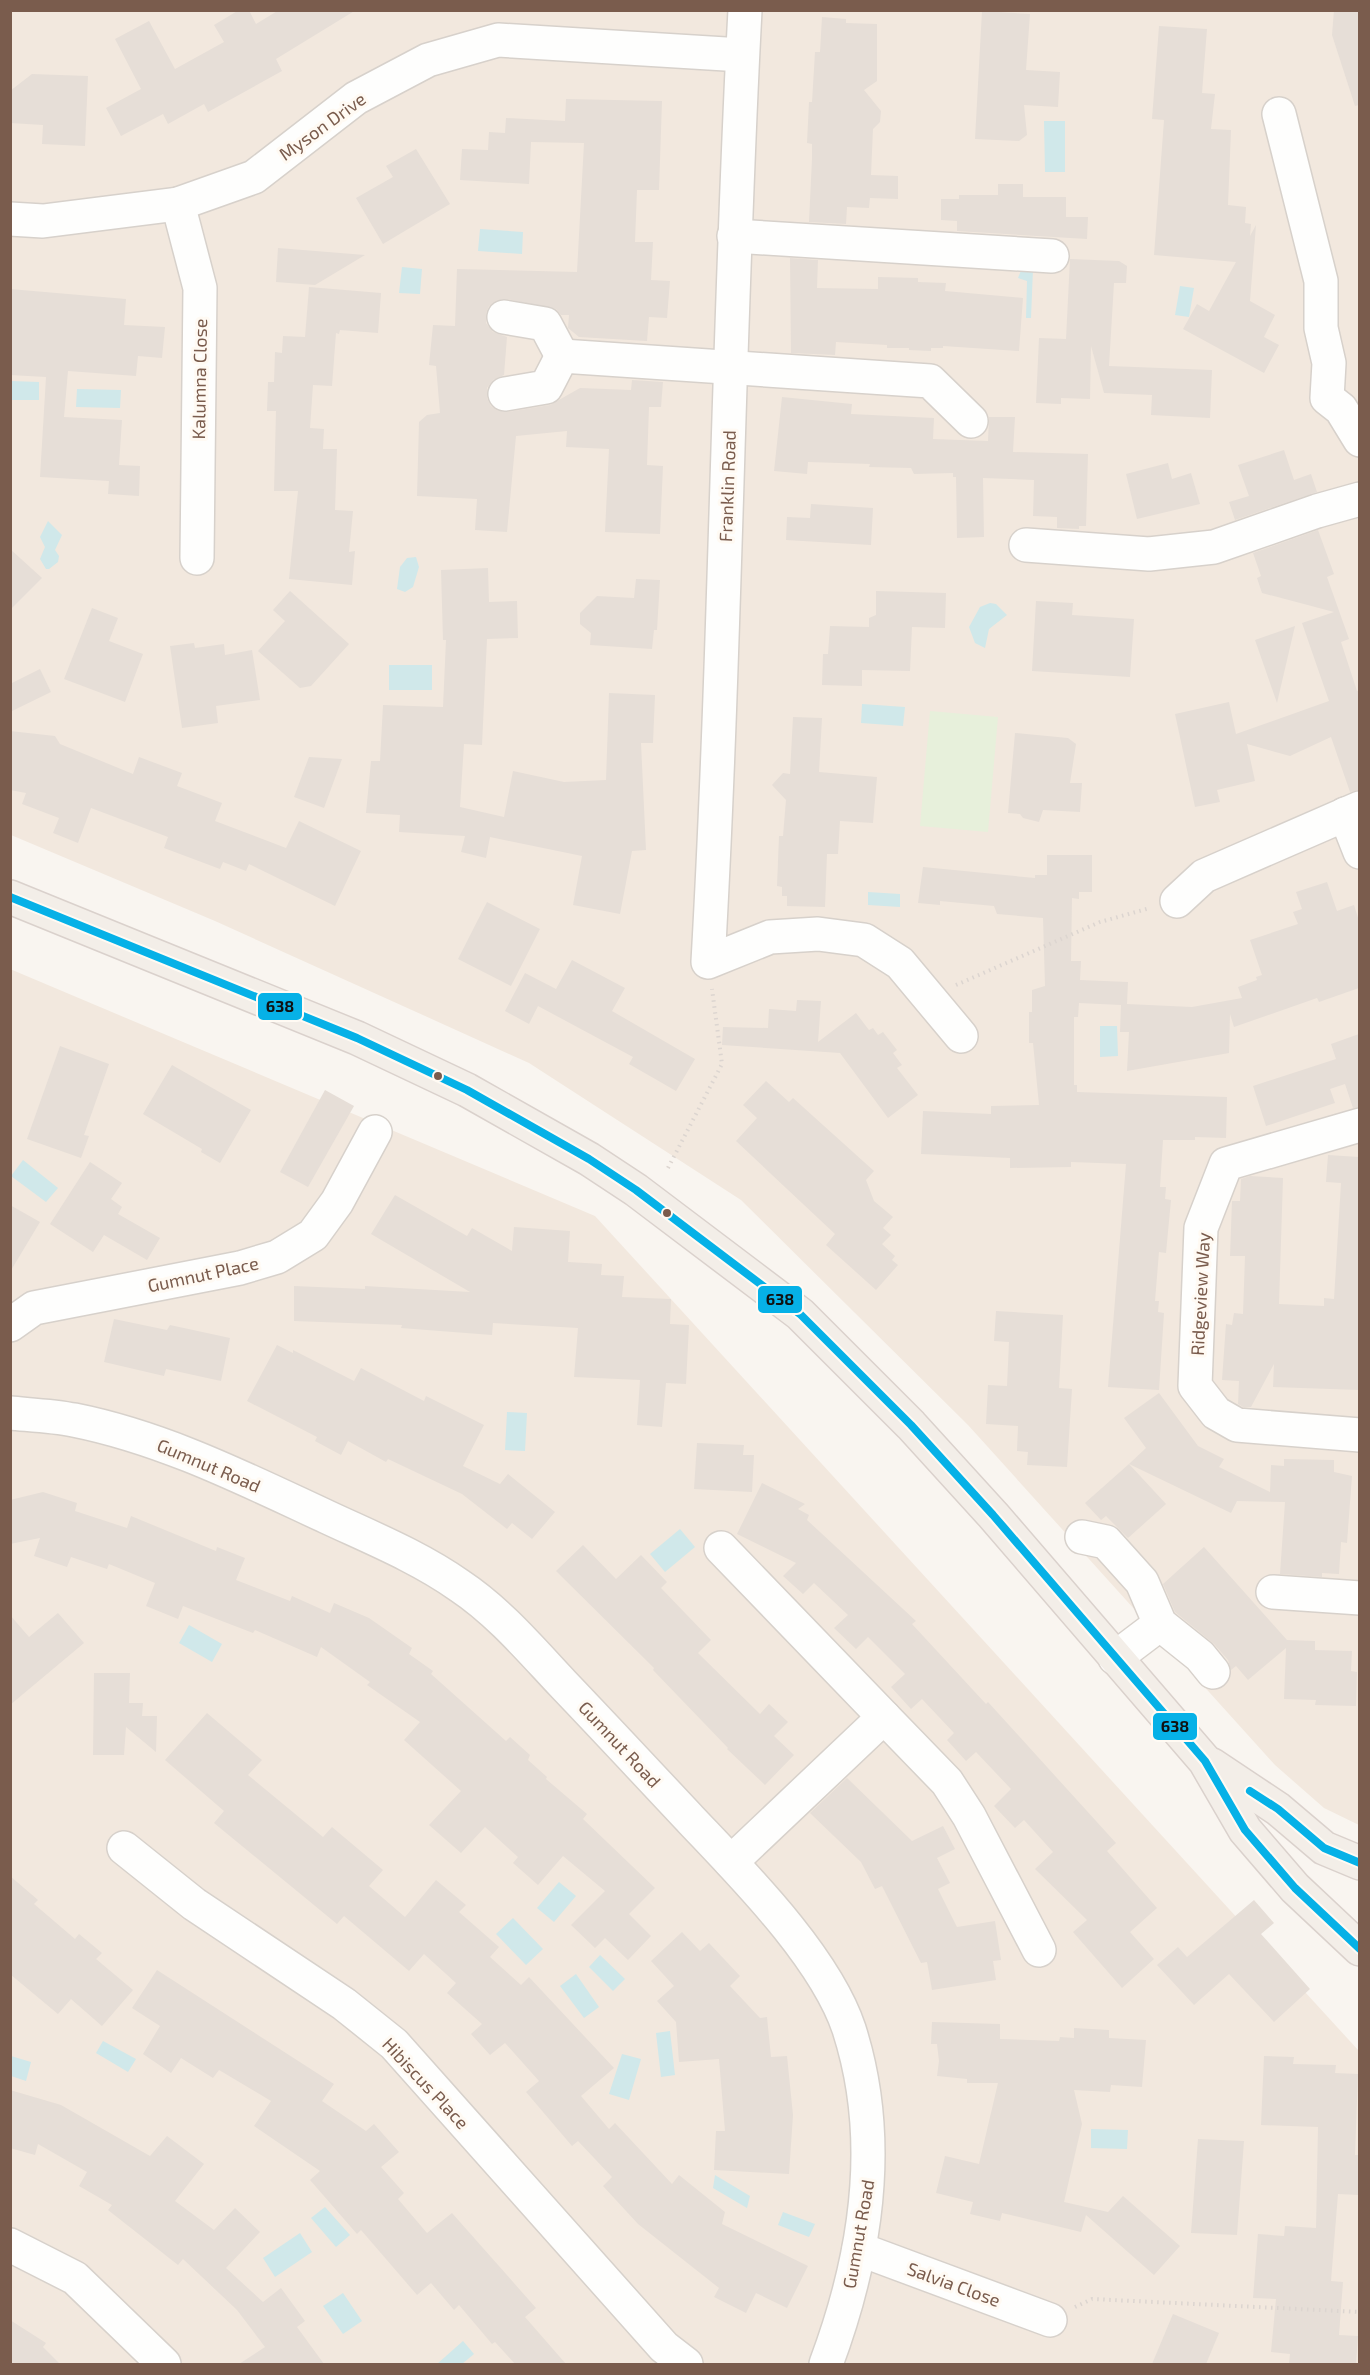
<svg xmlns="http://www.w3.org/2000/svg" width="1370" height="2375" font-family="'Exo 2',sans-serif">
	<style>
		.residential { fill: #f2e8de }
		.green { fill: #e7f0db }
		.water { fill: #d0e8ea }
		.building { fill: #e6ded7 }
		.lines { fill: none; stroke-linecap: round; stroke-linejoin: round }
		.minor-casing { stroke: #d7d1cb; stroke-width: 36 }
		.major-casing { stroke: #dad1cc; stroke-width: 36 }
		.path { stroke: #dcd5d0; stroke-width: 4; stroke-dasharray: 1.5 4.5; stroke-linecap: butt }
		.minor { stroke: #fefefd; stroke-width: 33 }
		.major { stroke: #f3eee8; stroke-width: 33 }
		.bus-1-casing { stroke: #fffaf3; stroke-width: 12 }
		.bus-1 { stroke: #06b1e7; stroke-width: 8 }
		.bus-dot { fill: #7a5c4d; stroke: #fffaf3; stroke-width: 2 }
		.labels { text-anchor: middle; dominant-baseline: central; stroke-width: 6; stroke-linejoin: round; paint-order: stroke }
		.street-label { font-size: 18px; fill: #7a5c4d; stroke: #fffaf3 }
		.line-badge { stroke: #fffaf3; stroke-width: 2 }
		.pale-badge-label { font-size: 16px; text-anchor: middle; font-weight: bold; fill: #111 }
	</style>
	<rect width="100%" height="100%" fill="#f9f5f0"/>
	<g class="residential">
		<path d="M10,11H1359V1825L1324,1808L1275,1765L968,1425L741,1200L529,1063L215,921L11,835Z"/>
		<path d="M10,969L595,1216L1359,2051V2364H11Z"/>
	</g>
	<path class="green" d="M930,711L998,717L988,832L920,826Z"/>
	<g class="water">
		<path d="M1044,121H1065V172H1045Z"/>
		<path d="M480,229L523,232L522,254L478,251Z"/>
		<path d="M402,267L422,269L420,294L399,293Z"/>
		<path d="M1022,268L1033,269L1031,318H1026L1027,281L1018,278Z"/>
		<path d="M1180,286L1194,288L1189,317L1175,315Z"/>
		<path d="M11,381L39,382V400H11Z"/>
		<path d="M77,389L121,390L120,408L76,407Z"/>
		<path d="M48,521L62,535L55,550L59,556L58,562L49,569H46L40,559L45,547L40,537Z"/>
		<path d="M416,557L419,567L413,587L405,592L397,589L400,567L407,558Z"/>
		<path d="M990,603L996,604L1007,615L989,629L985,648L975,643L969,627L980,607Z"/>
		<rect x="389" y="665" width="43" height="25"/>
		<path d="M862,704L905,707L903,726L861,723Z"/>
		<path d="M868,892L900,894V907L868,905Z"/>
		<path d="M1100,1026H1117L1118,1056L1100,1057Z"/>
		<path d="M23,1160L58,1188L46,1202L11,1176Z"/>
		<path d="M507,1412L527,1413L525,1451L505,1450Z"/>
		<path d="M680,1529L695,1547L665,1572L650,1554Z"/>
		<path d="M189,1625L222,1644L212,1662L179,1643Z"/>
		<path d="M559,1882L576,1896L554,1922L537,1908Z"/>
		<path d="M513,1918L543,1949L526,1965L496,1934Z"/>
		<path d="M600,1955L625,1979L613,1991L589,1967Z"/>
		<path d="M576,1974L599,2007L584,2018L560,1986Z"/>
		<path d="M670,2031L675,2075L661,2077L656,2033Z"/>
		<path d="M103,2041L136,2059L128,2072L96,2053Z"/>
		<path d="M622,2054L641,2059L629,2100L609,2094Z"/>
		<path d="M11,2056L31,2062L26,2081L11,2076Z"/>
		<path d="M1091,2129L1128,2130L1127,2149L1091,2148Z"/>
		<path d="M715,2175L750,2196L747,2208L713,2188Z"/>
		<path d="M325,2207L350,2235L336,2247L311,2218Z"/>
		<path d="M783,2212L815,2224L809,2237L778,2225Z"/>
		<path d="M300,2233L312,2252L275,2277L263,2258Z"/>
		<path d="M343,2293L362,2321L343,2334L323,2306Z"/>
		<path d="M463,2341L474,2354L462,2364H437Z"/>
	</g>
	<g class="building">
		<path d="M239,10H249L256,24L279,10H356L276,59L282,71L208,112L204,104L168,124L163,114L121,136L106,108L141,89L115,39L149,21L175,69L224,42L214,25Z"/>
		<path d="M1334,10H1359V105L1355,106L1332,35Z"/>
		<path d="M982,11L1030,14L1026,70L1060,72L1058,107L1024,105L1027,135L1019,141L975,139Z"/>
		<path d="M822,17L846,19V23L877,24V81L864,90L881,111L880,122L873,129L871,175L898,176V199L870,198L869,208L847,207L846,224L809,222L812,159V144L807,143L809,102H812L815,52H820Z"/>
		<path d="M1159,26L1207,29L1202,93L1215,94L1211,129L1231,130L1228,205L1246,207L1245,223L1251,224L1250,236L1256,225L1250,301L1275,315L1264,337L1279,345L1264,373L1183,329L1197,304L1209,311L1236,262L1154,255L1164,120L1152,119Z"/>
		<path d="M32,74L88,76L85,146L42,144L43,125L10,123V91Z"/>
		<path d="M566,99L662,101L659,190H637L635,242H653L651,280L670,281L667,318L649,317L647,341L579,337L568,328L569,315H561L556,309L507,299L497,300L489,306L486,313V323L493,332L507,337L504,375L493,380L487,388V398L491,406L498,411L508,412L550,405L580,388L631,390L632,380L663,382L661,407H649L647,465L663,466L660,534L605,532L609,449L566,447L567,431L516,436L507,532L475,530L477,499L417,496L419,422L427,415L440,413L436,366L429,365L433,325L455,326L457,269L577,272L584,143L531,142L529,184L460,180L462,149L488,150L489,132L505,133L506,118L565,121Z"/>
		<path d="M416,149L450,204L383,244L356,198L393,177L386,166Z"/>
		<path d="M998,184H1023V197H1066V217H1088L1087,239L957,231V221L941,220V199H959V195H998Z"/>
		<path d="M278,248L365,255L315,285L276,282Z"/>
		<path d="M790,258L818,260L817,288L878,289V277L918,278V282L946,283L945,291L1023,298L1019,351L943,346V348H931V351L909,350V348H887V345L836,342L835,355L791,353Z"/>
		<path d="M1070,259L1119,261L1127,266L1126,283H1114L1109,366L1212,370L1210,418L1151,415L1152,395L1104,393L1091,346L1090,399L1061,398V404L1036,403L1039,338L1066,339Z"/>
		<path d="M309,287L381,293L378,333L340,330L339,334L336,333L332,386L313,385L310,428L324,429L323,449H337L335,510L353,511L349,552L355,551L352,585L289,579L298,491H274L276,411H267L268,382H274L275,352L282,353L283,336L305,337Z"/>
		<path d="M10,289L126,299L124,325L165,327L162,358L138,356L136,376L68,371L64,417L122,420L119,465L140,466L139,496L108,494L109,481L40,477L46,377L10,375Z"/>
		<path d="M782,397L852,404L851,414L934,418L933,439L988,441L989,417H1015L1013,452L1088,454L1086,526H1079V529L1057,528V517L1033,516L1034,480L983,478L984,537L957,538L956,477H953V473L914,474L911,468L869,467L870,464L808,462L807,474L774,471Z"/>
		<path d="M1284,450L1294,480L1311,474L1317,492L1235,520L1229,502L1249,496L1238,465Z"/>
		<path d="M1168,463L1172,479L1191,473L1200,504L1137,519L1126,474Z"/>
		<path d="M811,504L873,508L871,545L786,540L787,517L810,518Z"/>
		<path d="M1318,530L1334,574L1327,577L1349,639L1341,642L1357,691L1359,690V790L1350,792L1331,737L1290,756L1247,744L1255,781L1217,790L1220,802L1195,807L1175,714L1229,702L1236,734L1329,701L1302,623L1334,612L1262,593L1257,578L1261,576L1253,553Z"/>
		<path d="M10,549L42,578L10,610Z"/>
		<path d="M488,568L489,602L517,601L518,638L487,639L482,745L464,744L460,807L504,817L513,771L564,782L606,780L609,693L655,695L653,743H641L646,850L632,851L620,914L573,905L582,856L490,837L486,858L461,852L465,836L399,832L400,815L366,813L371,761H380L383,705L443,707L446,640H443L441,570Z"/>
		<path d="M636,579L660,580L657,630H654L652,649L590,645L591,633L580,624V613L597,596L634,598Z"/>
		<path d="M290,591L349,644L311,686L300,688L258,651L285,621L273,610Z"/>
		<path d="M876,591L946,593L945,628L912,627L910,671L862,670V686L822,685L823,654H828L830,626L869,627V618L876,615Z"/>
		<path d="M1036,601L1073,603L1072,615L1134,619L1130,677L1032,671Z"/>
		<path d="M92,608L118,618L109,641L143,654L125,702L64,679Z"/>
		<path d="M1295,626L1277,703L1255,640Z"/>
		<path d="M194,643L195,648L224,644L225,655L252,650L260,700L216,706L218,723L182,728L170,646Z"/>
		<path d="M40,669L51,692L10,712V684Z"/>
		<path d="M793,717L822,718L819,772L877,777L873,823L840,821L838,854H827L825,907L787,906V896H782V887L777,886L779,836H783L786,800L772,785L783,773L790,774Z"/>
		<path d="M10,731L55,736L60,744L133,774L139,757L182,773L177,786L222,803L215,821L286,848L299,821L361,851L335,906L249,864L246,871L223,862L220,869L164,848L168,837L91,808L78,843L53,833L59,818L22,804L26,793L10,790Z"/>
		<path d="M1015,733L1068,738L1076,744L1070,783H1082L1080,812L1043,810L1039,822L1023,818L1020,814L1008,813Z"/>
		<path d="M309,757L342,759L324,808L294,797Z"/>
		<path d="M1047,855H1092V892H1079V899L1072,898L1071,961H1081L1080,980L1128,982L1127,1004L1192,1007L1242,998L1238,987L1257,980L1256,977L1262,975L1250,940L1298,924L1293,912L1302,909L1296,892L1327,882L1337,911L1354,905L1359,921V988L1319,1002L1317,998L1234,1027L1230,1014L1229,1053L1127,1071L1129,1032H1120L1121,1005L1079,1003L1078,1017H1074V1085H1077V1092L1227,1097L1226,1138L1195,1137V1140H1163L1160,1187H1166L1165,1199L1171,1200L1166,1253L1159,1252L1155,1301H1159L1158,1312L1164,1313L1159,1390L1108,1387L1126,1164L1071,1162V1167L1010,1168V1158L921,1154L923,1111L991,1114V1106L1039,1105L1033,1043H1029V1012H1032V990L1045,986L1043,918L997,914L994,906L940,901V905L918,903L923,867L1035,878V875H1047Z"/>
		<path d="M487,902L540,929L511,986L458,959Z"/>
		<path d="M572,960L625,988L612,1011L695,1059L676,1091L629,1064L633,1057L538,1006L529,1024L505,1011L525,973L556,989Z"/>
		<path d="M797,1000L821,1001L818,1042L856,1013L869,1030L873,1028L878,1035L883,1032L897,1050L893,1053L902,1065L897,1068L918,1095L888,1118L840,1053L722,1045L723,1027L768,1028L769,1009L796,1011Z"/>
		<path d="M1359,1034V1107L1353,1108L1345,1084L1330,1089L1335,1103L1266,1126L1253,1086L1336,1059L1331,1044Z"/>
		<path d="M60,1046L109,1064L84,1135L89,1136L81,1158L27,1139Z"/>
		<path d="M172,1065L251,1110L220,1163L201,1152L202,1149L143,1114Z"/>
		<path d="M766,1081L789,1102L793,1098L874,1171L866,1180L874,1201L893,1217L883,1228L891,1235L882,1244L895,1256L892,1260L898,1265L876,1290L826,1245L835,1234L736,1141L757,1118L743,1105Z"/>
		<path d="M325,1090L354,1106L308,1187L280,1172Z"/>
		<path d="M1328,1155L1359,1157V1390L1273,1387L1274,1364L1251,1407H1243L1238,1404L1239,1381L1222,1380L1226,1324L1232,1325L1234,1313L1243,1314L1245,1256H1230L1232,1201H1240L1241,1179L1250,1176L1283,1178L1279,1304L1324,1306V1298L1334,1299L1341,1183L1326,1182Z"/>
		<path d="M90,1162L122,1183L111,1199L122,1207L118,1214L160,1238L147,1260L104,1235L93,1252L50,1224Z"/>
		<path d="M395,1195L467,1236L472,1228L512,1251L514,1227L570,1231L568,1262L602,1264L601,1275L624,1276L622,1297L671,1299L670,1324L689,1325L686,1384L666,1383L662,1427L637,1425L640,1380L574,1377L578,1328L493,1323L492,1335L401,1328L402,1325L294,1321V1286L365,1289V1286L470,1292L371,1234Z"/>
		<path d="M10,1205L40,1222L10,1272Z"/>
		<path d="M996,1311L1063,1315L1059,1388L1072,1389L1067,1467L1027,1465L1028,1452L1017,1451L1018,1426L986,1424L988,1385L1007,1386L1009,1342L994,1341Z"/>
		<path d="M114,1319L167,1330L170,1325L230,1338L221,1381L166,1369L164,1376L104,1362Z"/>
		<path d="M277,1345L293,1353V1350L354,1381L361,1368L424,1401L426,1396L484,1425L463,1466L500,1484L508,1474L555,1512L532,1539L512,1523L507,1529L462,1494L388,1459L386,1462L348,1441L341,1455L315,1441L317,1437L247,1401Z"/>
		<path d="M1159,1393L1198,1446L1224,1459L1219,1467L1270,1492L1271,1465L1284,1466V1459L1334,1460V1472L1352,1476L1347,1543L1341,1542L1339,1574L1322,1573V1577L1280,1574L1285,1502L1237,1501L1231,1513L1129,1464L1146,1448L1124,1418Z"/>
		<path d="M697,1443L744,1445L743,1455H754L752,1492L694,1489Z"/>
		<path d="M1129,1464L1166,1504L1128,1538L1106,1516L1101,1520L1085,1503Z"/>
		<path d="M762,1483L805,1504L798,1509L809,1515L807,1520L916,1621L912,1624L986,1704L988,1702L1116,1843L1107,1851L1157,1908L1130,1932L1154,1959L1122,1988L1073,1932L1087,1920L1035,1869L1053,1852L1024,1820L1015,1828L994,1806L1011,1789L976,1752L966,1761L947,1740L954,1733L922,1699L911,1709L891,1687L905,1674L868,1637L856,1649L834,1628L848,1615L814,1583L803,1594L783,1576L796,1563L737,1534Z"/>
		<path d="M43,1492L77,1503L75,1511L127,1528L131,1516L216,1551L217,1547L245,1558L236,1580L290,1601L292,1596L330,1613L334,1603L369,1618L412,1648L409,1654L433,1671L431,1674L506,1741L510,1737L530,1755L528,1760L547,1777L546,1779L587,1814L583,1819L655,1888L629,1914L651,1936L628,1960L605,1938L595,1948L571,1925L605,1891L563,1856L538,1885L513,1863L518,1857L485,1827L461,1853L429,1825L461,1791L404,1740L420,1722L367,1685L370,1682L321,1647L317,1657L255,1630L253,1633L183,1606L178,1619L146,1606L155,1583L109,1564L107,1569L71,1557L67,1567L34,1556L40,1538L10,1544V1500Z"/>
		<path d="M583,1545L616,1579L641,1555L667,1582L661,1588L711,1640L698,1653L760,1714L769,1704L788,1722L774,1736L794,1755L765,1785L727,1749L728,1748L653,1670L654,1668L556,1571Z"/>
		<path d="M1204,1547L1287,1640L1315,1641V1650L1352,1651L1351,1671L1357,1672L1356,1706L1315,1705L1316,1700L1284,1699L1286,1648L1248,1680L1236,1666L1231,1670L1228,1660L1214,1644L1175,1612L1163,1584Z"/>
		<path d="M58,1613L84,1643L10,1705V1615L29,1637Z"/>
		<path d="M94,1673H130L129,1703H143L142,1716H157L156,1752L126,1727L124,1755H93Z"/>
		<path d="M207,1713L262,1760L248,1775L323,1837L332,1827L383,1870L369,1886L405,1917L436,1880L466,1905L459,1912L499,1947L490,1957L521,1985L529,1977L614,2068L581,2096L609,2129L615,2123L672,2184L679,2175L725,2212L722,2224L808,2266L787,2308L756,2293L746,2313L714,2297L719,2288L638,2224L603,2186L612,2177L578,2141L572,2146L526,2092L539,2081L505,2043L490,2055L471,2034L482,2024L447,1993L456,1983L424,1954L409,1971L344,1916L337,1924L214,1823L224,1811L165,1760Z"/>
		<path d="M847,1778L912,1841L943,1826L955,1849L937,1858L950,1883L938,1889L957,1927L995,1921L1001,1960L993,1961L996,1980L932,1990L927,1962L921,1963L882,1886L875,1889L861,1862L810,1813Z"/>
		<path d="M10,1876L38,1900L34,1904L75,1939L79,1934L102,1953L96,1959L133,1990L102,2026L71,1999L58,2014L10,1974Z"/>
		<path d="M1254,1900L1274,1923L1261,1934L1310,1989L1274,2022L1229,1974L1194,2005L1157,1965L1178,1947L1187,1957Z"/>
		<path d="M682,1932L700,1951L709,1943L740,1976L730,1986L760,2018L767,2017L771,2057L787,2056L793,2115L789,2174L714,2170L716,2131H725L719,2059L679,2062L676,2022L657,2001L674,1986L651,1961Z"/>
		<path d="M157,1970L334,2084L322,2101L366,2131L374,2124L399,2152L381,2167L404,2193L398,2199L427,2233L452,2213L536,2308L525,2317L566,2364H515L495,2342L492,2344L459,2305L454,2310L431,2283L417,2295L361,2230L357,2234L310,2180L320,2171L254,2126L271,2101L219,2070L213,2078L181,2058L171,2073L143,2054L160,2026L132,2008Z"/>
		<path d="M932,2022L1000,2024V2039L1059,2041L1060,2037L1074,2038V2028L1109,2030V2038L1146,2040L1142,2087L1111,2085L1110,2092L1074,2090L1082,2124L1064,2202L1108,2212L1123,2196L1180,2246L1154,2275L1086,2215L1081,2232L1002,2213L1000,2221L970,2214L973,2202L936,2193L945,2156L979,2164L998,2083H967V2079L937,2076L939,2061L937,2044H931Z"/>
		<path d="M1264,2056L1294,2057L1293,2064L1336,2065L1335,2073L1358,2074L1355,2155H1359V2195L1338,2194L1331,2281L1343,2282L1339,2335L1358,2336L1356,2364H1289L1290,2354L1271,2352L1276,2299L1253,2298L1258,2234L1284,2236L1285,2226L1316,2228L1318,2127L1261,2125Z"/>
		<path d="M10,2090L61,2105L150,2156L167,2136L204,2164L175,2201L214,2230L235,2208L260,2232L226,2268L263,2302L281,2288L305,2321L297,2327L324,2364H239L265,2347L237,2310L183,2259L178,2265L108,2210L112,2205L79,2186L87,2172L38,2144L35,2155L10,2148Z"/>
		<path d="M1198,2139L1244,2141L1237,2235L1191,2233Z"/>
		<path d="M1173,2314L1219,2333L1206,2364H1152Z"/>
		<path d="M10,2320L46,2343L43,2347L60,2364H10Z"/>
	</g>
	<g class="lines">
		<g class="minor-casing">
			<g id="minor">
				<path d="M745,10C728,327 726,645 708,962L770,937L818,934L864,940L900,963L961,1036"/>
				<path d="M1279,114L1321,281V328L1329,363L1327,398L1341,409L1360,440"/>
				<path d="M178,204L200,288L197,558"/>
				<path d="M10,219L43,221L178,204L254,177L356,98L428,60L498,40L742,55"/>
				<path d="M734,236L1052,256"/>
				<path d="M504,317L545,324L562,356"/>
				<path d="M505,394L546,387L562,356L930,381L971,421"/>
				<path d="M1026,545L1149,554L1214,547L1317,511L1360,499"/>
				<path d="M1345,814L1360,852"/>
				<path d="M1177,901L1204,876L1360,808"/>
				<path d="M1360,1125L1226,1164L1201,1228L1195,1386L1216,1413L1237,1425L1360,1435"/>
				<path d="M10,1325L34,1308L240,1268L277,1257L313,1235L337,1202L375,1132"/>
				<path d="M10,1413C32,1415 54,1416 74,1420C164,1438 245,1479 327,1517C372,1538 419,1557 460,1586C499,1612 531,1650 563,1684C606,1729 648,1774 691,1820C743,1875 825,1957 849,2029C885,2141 866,2257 826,2364"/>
				<path d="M1082,1537L1106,1542L1142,1582L1160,1624L1200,1656L1213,1672"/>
				<path d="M721,1548L884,1717"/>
				<path d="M1273,1592L1360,1598"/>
				<path d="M1115,1658L1160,1624"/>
				<path d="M124,1848L194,1904L344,2004L394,2044L664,2347L686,2364"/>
				<path d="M731,1862L884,1717L947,1782L969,1816L1039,1950"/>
				<path d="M10,2245L75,2278L164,2364"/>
				<path d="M859,2249L1050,2320"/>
			</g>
		</g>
		<g class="major-casing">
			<g id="major">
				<path d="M10,897L357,1038L467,1090L589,1159L636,1190L800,1314L911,1425L993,1515L1205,1761L1245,1830L1295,1888L1360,1949"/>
				<path d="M1212,1765L1278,1809L1324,1848L1360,1863"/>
			</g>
		</g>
		<g class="path">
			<path d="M956,985L1100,922L1150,908"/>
			<path d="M668,1168L722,1064L712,989"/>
			<path d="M1075,2307L1092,2299L1360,2312"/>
		</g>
		<use href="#minor" class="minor"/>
		<use href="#major" class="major"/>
		<g class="bus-1-casing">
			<g id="bus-1">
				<path d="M10,897L357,1038L467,1090L589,1159L636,1190L800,1314L911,1425L993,1515L1205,1761L1245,1830L1295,1888L1360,1949"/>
				<path d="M1250,1791L1278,1809L1324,1848L1360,1863"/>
			</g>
		</g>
		<use href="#bus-1" class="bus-1"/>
	</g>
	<g class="bus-dot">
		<circle cx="438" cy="1076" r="5"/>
		<circle cx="667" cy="1213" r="5"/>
	</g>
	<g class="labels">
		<g class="street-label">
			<text transform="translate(322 126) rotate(-36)">Myson Drive</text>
			<text transform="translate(199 379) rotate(-89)">Kalumna Close</text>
			<text transform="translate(727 486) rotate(-88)">Franklin Road</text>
			<text transform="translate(203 1274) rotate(-12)">Gumnut Place</text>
			<text transform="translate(1200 1294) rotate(-87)">Ridgeview Way</text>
			<text transform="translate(209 1465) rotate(23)">Gumnut Road</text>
			<text transform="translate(620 1744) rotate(47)">Gumnut Road</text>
			<text transform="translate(426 2083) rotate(47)">Hibiscus Place</text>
			<text transform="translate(858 2234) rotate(-80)">Gumnut Road</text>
			<text transform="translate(954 2284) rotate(20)">Salvia Close</text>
		</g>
	</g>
	<g class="line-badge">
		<rect x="257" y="992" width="46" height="29" rx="6" fill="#06b1e7"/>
		<rect x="757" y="1285" width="46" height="29" rx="6" fill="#06b1e7"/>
		<rect x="1152" y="1712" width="46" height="29" rx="6" fill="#06b1e7"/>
	</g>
	<g class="pale-badge-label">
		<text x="280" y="1012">638</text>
		<text x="780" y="1305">638</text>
		<text x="1175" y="1732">638</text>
	</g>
	<rect width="1370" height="2375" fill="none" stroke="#7a5c4d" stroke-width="24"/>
</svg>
